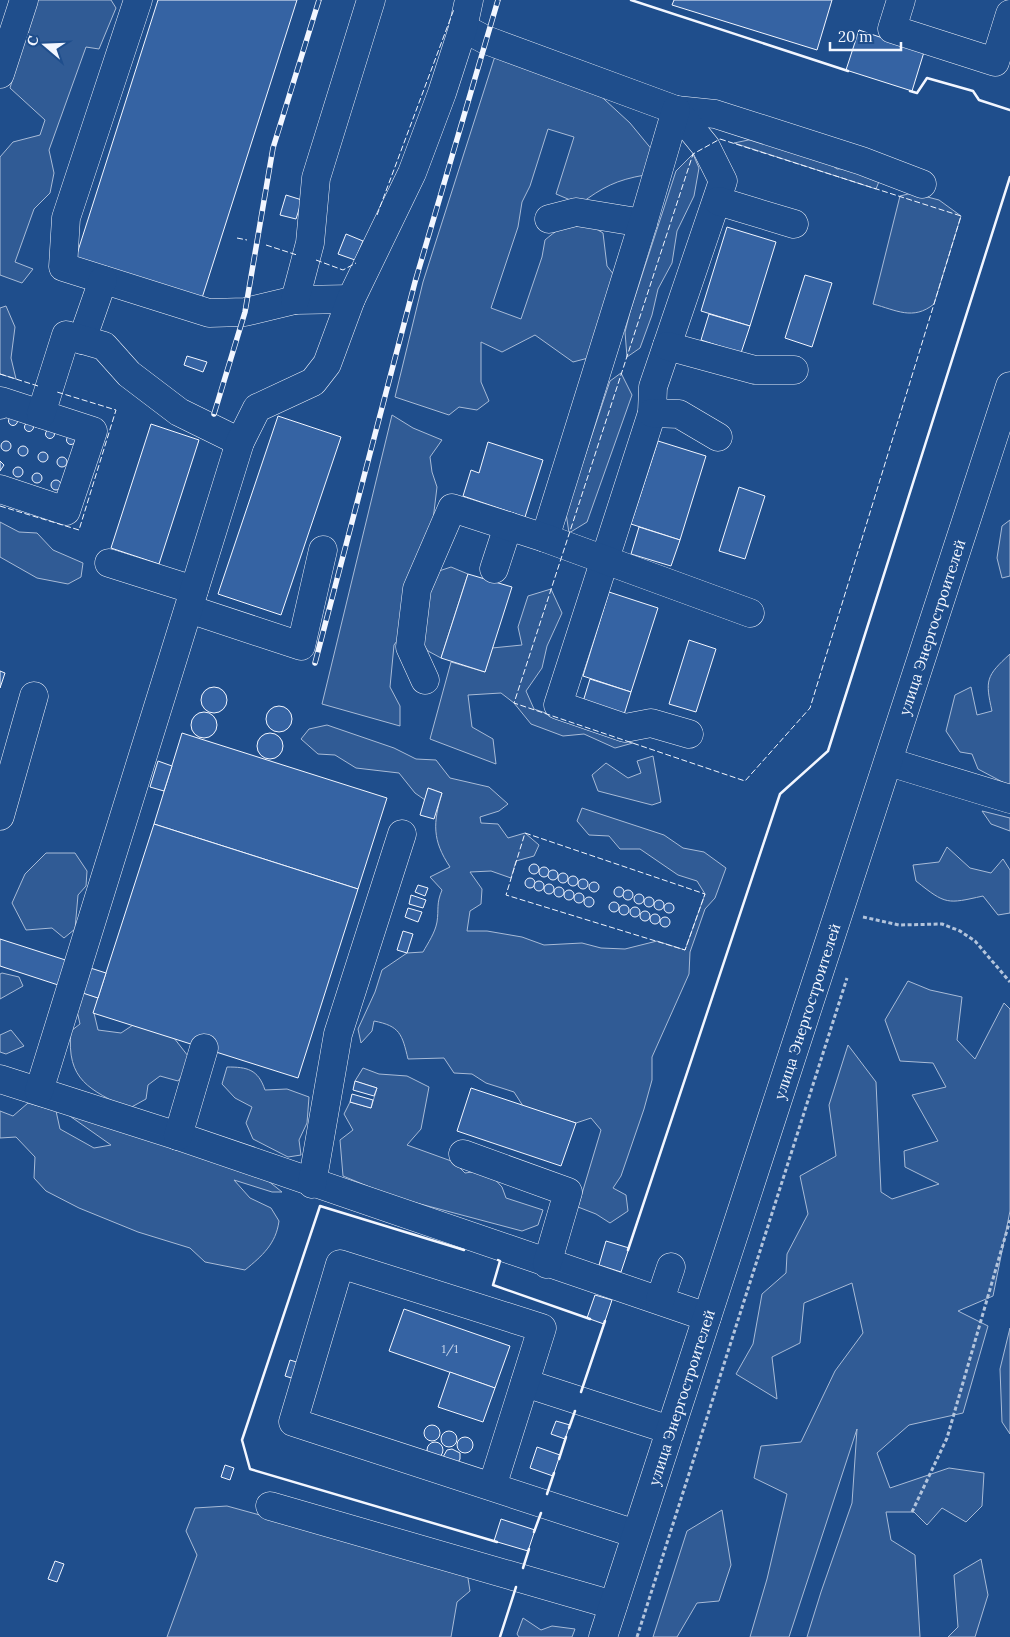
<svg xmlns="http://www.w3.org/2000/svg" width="1010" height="1637" font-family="Lora,serif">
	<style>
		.green { fill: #305b95; stroke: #a8bbd7 }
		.building { fill: #3563a3; stroke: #f2f6ff }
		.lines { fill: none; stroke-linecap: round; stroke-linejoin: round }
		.minor-casing { stroke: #f2f6ff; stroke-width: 29 }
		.major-casing { stroke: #f2f6ff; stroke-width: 29 }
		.path { stroke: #b3c4dc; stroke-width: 3; stroke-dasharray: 4 2.5; stroke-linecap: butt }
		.minor { stroke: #1f4e8c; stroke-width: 28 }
		.major { stroke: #1f4e8c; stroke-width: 28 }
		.rail-casing { stroke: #f2f6ff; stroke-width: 5.5 }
		.rail { stroke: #1f4e8c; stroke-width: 4; stroke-dasharray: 11; stroke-linecap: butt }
		.fence { stroke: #f2f6ff; stroke-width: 1; stroke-dasharray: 6 2.5; stroke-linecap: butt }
		.wall { stroke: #f2f6ff; stroke-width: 2.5 }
		.labels { text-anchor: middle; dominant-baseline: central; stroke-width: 4; stroke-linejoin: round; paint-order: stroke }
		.number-label { font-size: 12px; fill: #c3d1e8 }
		.street-label { font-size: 15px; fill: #f2f6ff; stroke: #1f4e8c }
	</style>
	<rect width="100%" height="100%" fill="#1f4e8c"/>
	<g class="green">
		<path d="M36,0H111L116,8L99,49L86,47L49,150L54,173L50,193L34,209L15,262L33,269L22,283L0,275V157L13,142L40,135L45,120L10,88Z"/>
		<path d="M495,56L592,88L630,123L653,151L645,175C616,180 603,187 580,204L556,194L574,137L548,129L530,186L522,202L518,227L491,308L521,319L542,257L545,240C566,222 578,217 603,233L607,266L618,280L592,357L573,362L535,335L502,352L481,342V382L489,401L477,410L459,407L449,415L395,397L423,282Z"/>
		<path d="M758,138L824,159L837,169L856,168L880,179L876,189L734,143Z"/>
		<path d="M693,154L699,168L694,196L677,231L672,263L658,289L652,315L640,348L627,357L625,332L630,312L676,171Z"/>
		<path d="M912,193L939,200L961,216L934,304C913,321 896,310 873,304L900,196Z"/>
		<path d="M6,306L15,327L11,358L16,379L0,374V308Z"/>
		<path d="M621,373L632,395L587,522L569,533L566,513L610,381Z"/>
		<path d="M392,415L413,428L442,440L430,457L432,472L437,487L433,520L404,631L394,645L390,687L400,706V726L322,704Z"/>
		<path d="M1010,520V576L1002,578L997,558L1002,526Z"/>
		<path d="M0,522L19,532L37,533L53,550L83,563L81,577L68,584L37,578L0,557Z"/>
		<path d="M451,567L468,574L441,658L428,651L418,638L425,602L436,572Z"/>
		<path d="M551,589L562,613L547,646L542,668L526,691L534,709L633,743L615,748L584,734L563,736L531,724L514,703L501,693L468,695L472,727L493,739L496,764L430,739L451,662L485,672L492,648L522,645L518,627L528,596Z"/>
		<path d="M1010,654V786L978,769L972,754L960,752L946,731L955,695L971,687L977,715L992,711C985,680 986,676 1010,654Z"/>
		<path d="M327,725L394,748L416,759L436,760L450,778L489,787L508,804L499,811L480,817L481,823L498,824L508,838L525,833L539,845L534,856L516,861L511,878L491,871L470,872L482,889L481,904L470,911L467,931H487L522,937L544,945L582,943L601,948L625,949L657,941L685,950L705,894L697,881L678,875L640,849H620L609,836L589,835L577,821L582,808L664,835L683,848L704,852L726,868L715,898L705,909L690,952L689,974L652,1057V1080L644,1109L621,1176L613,1188L626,1195L628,1211L610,1223L596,1214L578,1207L601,1130L591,1118L576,1123L523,1106L514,1092L486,1083L472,1074L454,1073L444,1058L408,1059C402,1034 400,1026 374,1021L372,1031L361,1043L358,1029L375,992L382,970L407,953L423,952C428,943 435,933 437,922C439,909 436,904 442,890L430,877L450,867C432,840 433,823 442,793L428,788L425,800L415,793L399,773L356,768L335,755L318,754L301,739L309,729Z"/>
		<path d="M653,756L661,802L652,805L598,791L592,775L606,763L628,778L641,773L637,761Z"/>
		<path d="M982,811L1010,818V831L991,824Z"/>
		<path d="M947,847L970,868L991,873L1003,859L1010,870V913L998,915L983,896C947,904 946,905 916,881L913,865L939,862Z"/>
		<path d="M46,853H75L87,871L86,886L78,895L75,929L64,938L52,928L26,930L12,903L25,874Z"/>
		<path d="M2,973L19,977L23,986L0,999V974Z"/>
		<path d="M908,981L930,990L962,997L957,1040L975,1059L1004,1003L1010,1009V1211L993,1296L958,1311L988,1326L963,1413L909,1425L877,1453L890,1488L949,1468L984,1473L982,1506L966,1522L942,1508L927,1525L914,1512H886L891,1540L915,1555L920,1637H807L821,1592L852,1503L857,1429L789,1637H750L767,1579L787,1494L754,1478L761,1446L801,1442L835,1371L863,1333L852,1283L804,1303L800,1343L772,1357L777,1399L736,1374L753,1344L762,1294L786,1273L787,1254L808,1214L800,1176L836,1156L829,1105L848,1045L876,1082L881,1192L892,1199L939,1184L905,1167L904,1151L938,1141L912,1095L946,1087L933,1063L900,1061L885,1020Z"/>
		<path d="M79,991L98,998L94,1013L98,1030L121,1033L133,1025L174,1038L188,1056V1068L178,1081L160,1076L148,1085L146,1099L128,1109C90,1089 66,1081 71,1031L80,1024L77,1011Z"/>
		<path d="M11,1030L24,1046L6,1054L0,1052V1035Z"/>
		<path d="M227,1067C247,1067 258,1069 265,1090L287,1089L309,1097L307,1123L299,1140L301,1155L288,1157L253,1139L246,1123L252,1107L235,1098L222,1084Z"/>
		<path d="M363,1068L379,1074L407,1076L429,1087L421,1129L407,1145L454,1162L465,1173L486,1170L502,1187L506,1198L543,1210L538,1225L522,1231L394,1197L343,1176L340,1140L353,1130L344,1114L350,1102L371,1108L377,1088L355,1081Z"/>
		<path d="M28,1103L56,1111L60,1129L94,1148L111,1145L67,1114L238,1167L267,1180L282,1192H272L234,1180L250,1198L271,1208L279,1221C276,1244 262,1256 245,1270L205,1262L190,1248L138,1232L79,1208L46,1191L34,1178L35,1157L16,1137L0,1138V1111L13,1116Z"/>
		<path d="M1010,1328V1434L1002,1422L1000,1369Z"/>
		<path d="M227,1506L467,1572L470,1591L457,1602L451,1637H167L197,1555L186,1531L195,1508Z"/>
		<path d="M722,1510L731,1565L719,1601L697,1603L677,1637H653L687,1531Z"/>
		<path d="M981,1559L988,1595L975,1637H948L958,1627L954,1575Z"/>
		<path d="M523,1618L541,1630L552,1626L575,1629L572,1637H519L517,1634Z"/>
	</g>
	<g class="building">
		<path d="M158,0H297L202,298L76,257Z"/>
		<path d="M674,0H832L817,50L672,5Z"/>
		<path d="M859,30L924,52L912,91L846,70Z"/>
		<path d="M286,195L302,200L296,219L280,215Z"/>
		<path d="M727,227L776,242L750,326L701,311Z"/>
		<path d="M346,234L363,241L355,260L338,254Z"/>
		<path d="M805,275L832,283L812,347L785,338Z"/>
		<path d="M709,314L750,326L741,353L701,340Z"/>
		<path d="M187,356L207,362L203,372L184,365Z"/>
		<path d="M278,416L341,437L281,615L218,594Z"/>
		<circle cx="13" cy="421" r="4.5"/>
		<circle cx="29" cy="427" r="4.5"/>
		<path d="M151,424L199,440L159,564L111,548Z"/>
		<circle cx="50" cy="434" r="4.5"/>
		<circle cx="71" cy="440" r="4.5"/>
		<path d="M658,441L706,456L680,540L631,524Z"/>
		<circle cx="6" cy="446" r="5"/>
		<path d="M488,442L543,460L525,517L463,496L471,470L479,473Z"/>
		<circle cx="23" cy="451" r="5"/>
		<circle cx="43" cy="457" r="5"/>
		<circle cx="62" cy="462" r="5"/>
		<path d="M0,461L4,465L0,471Z"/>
		<circle cx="18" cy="472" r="5"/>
		<circle cx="37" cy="478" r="5"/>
		<circle cx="56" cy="485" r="5"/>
		<path d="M739,487L765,496L745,559L719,551Z"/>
		<path d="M639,527L680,540L671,566L631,554Z"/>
		<path d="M468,574L512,587L485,672L441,658Z"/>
		<path d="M609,592L658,608L631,692L583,676Z"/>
		<path d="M689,640L716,649L696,712L669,704Z"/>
		<path d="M0,671L5,673L0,688Z"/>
		<path d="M590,679L631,692L623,718L582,705Z"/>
		<circle cx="214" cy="700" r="13"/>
		<circle cx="279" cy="719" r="13"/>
		<circle cx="204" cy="725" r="13"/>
		<path d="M182,733L387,798L358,889L154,824Z"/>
		<circle cx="270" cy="746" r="13"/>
		<path d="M158,761L172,766L164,791L150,787Z"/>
		<path d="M428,788L442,793L434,819L420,815Z"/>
		<path d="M154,824L358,889L298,1078L93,1013Z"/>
		<circle cx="534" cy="869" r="5"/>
		<circle cx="544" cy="872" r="5"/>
		<circle cx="553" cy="875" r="5"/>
		<circle cx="563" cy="878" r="5"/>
		<circle cx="573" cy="881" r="5"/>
		<circle cx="530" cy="883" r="5"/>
		<circle cx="583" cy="884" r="5"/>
		<circle cx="539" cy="886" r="5"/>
		<circle cx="594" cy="887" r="5"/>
		<circle cx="549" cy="889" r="5"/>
		<path d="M418,885L428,888L425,896L415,892Z"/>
		<circle cx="619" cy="892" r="5"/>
		<circle cx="559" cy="892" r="5"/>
		<circle cx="569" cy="895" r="5"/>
		<circle cx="628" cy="895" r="5"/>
		<circle cx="579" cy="898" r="5"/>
		<circle cx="639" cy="899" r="5"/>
		<path d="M411,895L426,900L423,908L409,904Z"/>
		<circle cx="649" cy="902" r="5"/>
		<circle cx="589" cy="902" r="5"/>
		<circle cx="659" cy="905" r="5"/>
		<circle cx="614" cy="907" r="5"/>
		<circle cx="669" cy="908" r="5"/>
		<circle cx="624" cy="910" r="5"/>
		<circle cx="635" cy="912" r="5"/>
		<path d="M408,908L422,912L418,922L405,917Z"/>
		<circle cx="645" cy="916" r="5"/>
		<circle cx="655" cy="919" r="5"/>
		<circle cx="665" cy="922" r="5"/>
		<path d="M403,931L413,934L407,953L397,950Z"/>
		<path d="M0,939L106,973L98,998L0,966Z"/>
		<path d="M355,1081L377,1088L374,1096L353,1090Z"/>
		<path d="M471,1088L576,1123L561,1166L457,1131Z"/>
		<path d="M352,1094L373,1100L371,1108L350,1102Z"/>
		<path d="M606,1241L629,1248L621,1272L599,1265Z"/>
		<path d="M595,1295L612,1300L604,1324L587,1318Z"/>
		<path d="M404,1309L510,1346L495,1388L389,1351Z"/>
		<path d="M290,1360L303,1364L298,1380L285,1376Z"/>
		<path d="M450,1372L495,1388L483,1422L438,1407Z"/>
		<path d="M556,1421L570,1425L565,1439L551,1434Z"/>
		<circle cx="432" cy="1433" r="8"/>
		<circle cx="449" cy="1439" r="8"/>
		<circle cx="465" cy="1445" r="8"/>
		<circle cx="435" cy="1450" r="8"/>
		<path d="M537,1447L560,1455L553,1476L530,1468Z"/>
		<path d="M452,1449L460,1453V1459L457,1464L443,1457L447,1450Z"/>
		<path d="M225,1465L234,1468L230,1480L221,1477Z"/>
		<path d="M501,1519L535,1530L528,1551L494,1541Z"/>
		<path d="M55,1561L64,1564L57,1582L48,1579Z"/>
	</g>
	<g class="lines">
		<g class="minor-casing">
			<g id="minor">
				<path d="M138,0L66,218L63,267L209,313L245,312L295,300L351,299"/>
				<path d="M901,0L892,29L995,62L1010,14"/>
				<path d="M463,28L486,40L676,110L715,114L862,161L922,184"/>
				<path d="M0,74L24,0"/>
				<path d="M676,110L706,147L723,181L653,387L652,413L558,705L625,728L651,723L689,734"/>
				<path d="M718,201L794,224"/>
				<path d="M549,219L576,212L643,223"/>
				<path d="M295,300L310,243L316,178L371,0"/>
				<path d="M82,340L103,280"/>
				<path d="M667,346L755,370H794"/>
				<path d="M0,405L1,401L93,431L66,511L0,489"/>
				<path d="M652,413L679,414L718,437"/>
				<path d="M41,414L66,335L104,346L129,374L179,412L240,442"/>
				<path d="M545,538L643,223L676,110"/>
				<path d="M109,563L194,590"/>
				<path d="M494,569L508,526"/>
				<path d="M189,609L301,646L323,550"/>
				<path d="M425,680L410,647L417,589L452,508L545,538L750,613"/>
				<path d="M889,762L1010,799"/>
				<path d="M0,816L34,696"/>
				<path d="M0,1079L178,1136L707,1317"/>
				<path d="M39,1091L240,442L257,408L313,382L327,364L351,299L412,173L442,93L463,28L469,0"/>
				<path d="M178,1136L204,1048"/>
				<path d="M463,1154L568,1192L547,1264"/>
				<path d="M312,1184L338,1034L402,834"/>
				<path d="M660,1300L671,1267"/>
				<path d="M525,1383L670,1430"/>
				<path d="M492,1487L542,1328L340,1264L293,1422L636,1534"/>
				<path d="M270,1506L613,1605"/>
			</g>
		</g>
		<g class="major-casing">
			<g id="major">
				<path id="s1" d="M603,1637L1010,386"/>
			</g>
		</g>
		<g class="path">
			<path d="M863,917L899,925L942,924L960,931L975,941L1010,982"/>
			<path d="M912,1512L947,1438L1010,1220"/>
			<path d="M637,1637L847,978"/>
		</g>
		<use href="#minor" class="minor"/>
		<use href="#major" class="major"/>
		<g class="rail-casing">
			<g id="rail">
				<path d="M214,414L245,312L273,148L319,0"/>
				<path d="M315,663L415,282L498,0"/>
			</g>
		</g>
		<use href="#rail" class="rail"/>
		<g class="fence">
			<path d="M720,139L961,216L810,708L745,781L514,703L693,154Z"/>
			<path d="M377,215L454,9"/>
			<path d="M237,238L247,240"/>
			<path d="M266,245L297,255"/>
			<path d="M316,260L343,270L356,263"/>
			<path d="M0,374L38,386"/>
			<path d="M0,506L79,530L116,410L57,392"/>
			<path d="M525,833L705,894L685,950L506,895Z"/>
		</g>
		<g class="wall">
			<path d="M631,0L848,71"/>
			<path d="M910,91L917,93L927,78L973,91L979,100L1010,110"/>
			<path d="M464,1250L320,1206L242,1440L250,1469L497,1542"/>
			<path d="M628,1250L780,794L828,751L1010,177"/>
			<path d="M498,1260L500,1261L493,1285L590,1319"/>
			<path d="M581,1392L605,1321"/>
			<path d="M569,1428L575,1411"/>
			<path d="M559,1459L566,1437"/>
			<path d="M547,1494L554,1473"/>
			<path d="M534,1532L541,1513"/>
			<path d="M523,1568L529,1549"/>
			<path d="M500,1637L516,1587"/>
		</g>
	</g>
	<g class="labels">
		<g class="number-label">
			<text x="450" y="1348">1/1</text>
		</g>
		<g class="street-label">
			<text stroke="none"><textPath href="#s1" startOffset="1062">улица Энергостроителей</textPath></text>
			<text stroke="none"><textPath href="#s1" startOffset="658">улица Энергостроителей</textPath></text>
			<text stroke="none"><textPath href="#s1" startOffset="252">улица Энергостроителей</textPath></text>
		</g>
	</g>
	<g transform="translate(45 45) rotate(289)" stroke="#1f4e8c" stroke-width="4" paint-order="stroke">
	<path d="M0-4L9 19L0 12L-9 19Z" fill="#f2f6ff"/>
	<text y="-8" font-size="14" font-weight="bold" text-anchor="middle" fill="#f2f6ff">С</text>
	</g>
	<path d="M830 42v8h71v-8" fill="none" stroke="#f2f6ff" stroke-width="2.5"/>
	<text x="838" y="42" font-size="15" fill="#f2f6ff" stroke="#1f4e8c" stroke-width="4" paint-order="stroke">20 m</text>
</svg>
